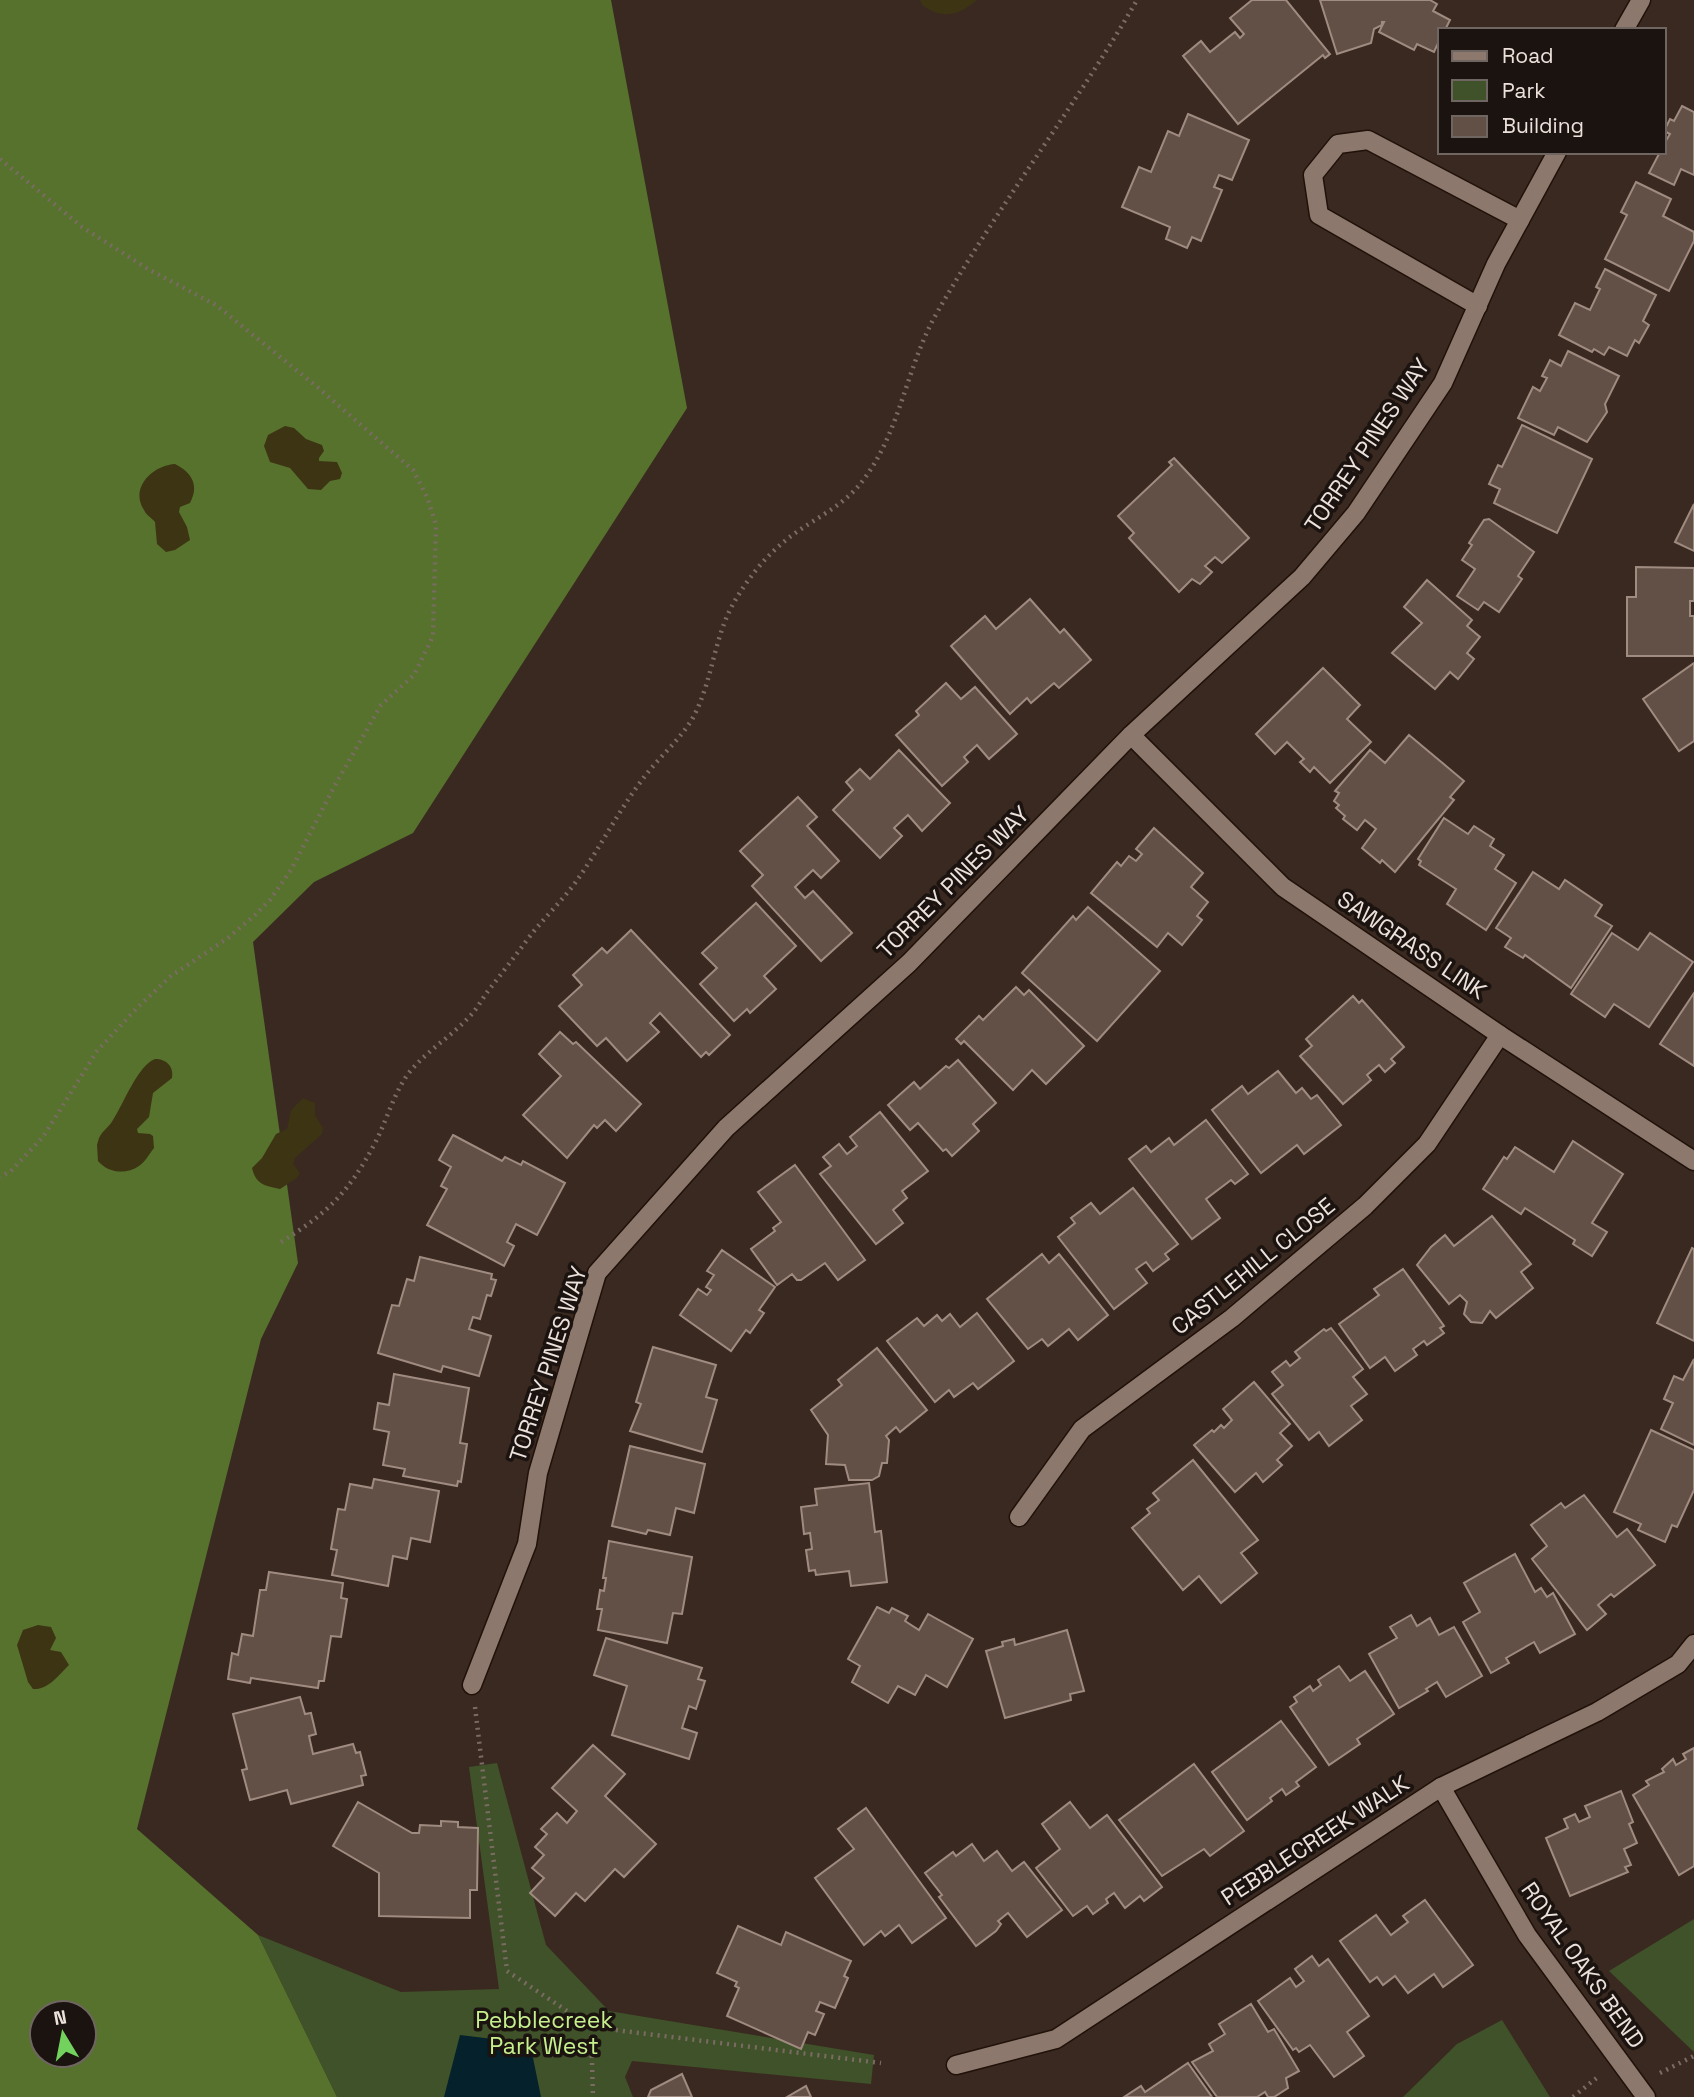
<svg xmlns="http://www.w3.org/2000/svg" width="1694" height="2097" font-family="'Space Grotesk',sans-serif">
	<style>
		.green { fill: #405229 }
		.forest { fill: #56722d; fill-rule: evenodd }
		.sand { fill: #3d3414 }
		.water { fill: #04212c }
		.building { fill: #624f45; stroke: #a08b81; stroke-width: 2 }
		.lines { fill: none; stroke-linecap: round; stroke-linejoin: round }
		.lane-casing { stroke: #201109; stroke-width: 21 }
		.street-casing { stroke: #201109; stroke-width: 21 }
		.path { stroke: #7a6b63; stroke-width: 4.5; stroke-dasharray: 2 5; stroke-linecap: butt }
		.lane { stroke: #8c786d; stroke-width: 18 }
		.street { stroke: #8c786d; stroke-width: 18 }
		.labels { text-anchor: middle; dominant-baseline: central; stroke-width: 7; stroke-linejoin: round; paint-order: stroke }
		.street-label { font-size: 23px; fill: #ede1dc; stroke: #1b130f }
		.park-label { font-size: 23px; fill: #c6ef8e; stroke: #1b130f }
	</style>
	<rect width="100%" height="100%" fill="#3a2920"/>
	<g class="green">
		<path d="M497,1763L546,1945L609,2011L874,2055L871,2084L632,2061L625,2077L633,2097H337L258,1935L401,1992L499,1989L469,1767Z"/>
		<path d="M1694,1919V2052L1609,1971Z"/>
		<path d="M1502,2020L1550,2097H1403L1457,2044Z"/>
	</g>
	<path class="forest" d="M0,0H611L687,408L413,833L314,882L253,942L298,1263L261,1339L137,1829L258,1935L337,2097H0ZM42,2013H84V2055H42Z"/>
	<g class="sand">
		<path d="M920,0H977C958,16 943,20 922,5Z"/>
		<path d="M285,426L294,428L306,439L322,445L324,451L319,458V461L337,462L342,473L340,479L330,481L321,490L308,489L290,468L270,462L264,446L268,435Z"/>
		<path d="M175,464C193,473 199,486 190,503L180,507L179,512L187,527L190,540L175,550L166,552L157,544L155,522C152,518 146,515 144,510C129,487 154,465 175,464Z"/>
		<path d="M155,1059C167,1059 174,1067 172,1078L153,1093L149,1117L137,1129L138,1133L150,1134L153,1136L154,1148C149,1154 146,1161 139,1166C126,1175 108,1173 98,1161L97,1145L99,1138C103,1130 109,1127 113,1120C124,1103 138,1065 155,1059Z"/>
		<path d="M303,1098L315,1103V1115L323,1128L322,1134L295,1158L293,1164L300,1173L297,1178L280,1189C265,1186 256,1185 252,1168L262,1158L276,1134L287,1129L291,1110Z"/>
		<path d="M38,1625L51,1627L56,1638L50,1650L61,1652L69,1665C59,1675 48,1690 33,1689L28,1682L17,1645L23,1630Z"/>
	</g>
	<path class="water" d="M460,2035L493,2039L532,2053L541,2097H444Z"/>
	<g class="building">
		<path d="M1252,0H1286L1330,54L1325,58L1323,55L1238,124L1183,56L1201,41L1210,52L1235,32L1240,38L1244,34L1230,18Z"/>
		<path d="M1320,0H1430L1437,4L1433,11L1450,20L1445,30H1440V39L1434,52L1417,44L1414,50L1379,32L1384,22H1382V25L1374,29L1371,43L1337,54Z"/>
		<path d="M1682,106L1694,112V175L1681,169L1674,185L1649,173L1660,152H1664V144L1670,134L1664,131L1670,119L1674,121Z"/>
		<path d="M1188,114L1249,140L1232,180L1219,175L1214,187L1222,190L1201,241L1192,237L1187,248L1166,239L1170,227L1122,207L1139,167L1151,172L1168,131L1179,136Z"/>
		<path d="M1636,182L1671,199L1663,216L1694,232V241L1669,291L1605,259L1627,215L1621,212Z"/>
		<path d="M1605,269L1656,295L1643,321L1649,325L1639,343L1635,340L1627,356L1609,347L1604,355L1594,349L1592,352L1559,335L1575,303L1590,310L1600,289L1596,287Z"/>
		<path d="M1568,351L1619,376L1605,404L1607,412L1587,442L1558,427L1554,435L1518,418L1533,387L1540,391L1547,378L1542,376L1550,360L1561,366Z"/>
		<path d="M1522,425L1592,459L1557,533L1494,503L1500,489L1489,484L1498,465L1502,467Z"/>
		<path d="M1174,458L1249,538L1222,563L1215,557L1205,566L1212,572L1200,584L1192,579L1179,592L1129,538L1134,533L1118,516L1172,465L1169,462Z"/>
		<path d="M1694,504V551L1675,542Z"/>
		<path d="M1489,519L1534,552L1518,576L1522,579L1499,612L1484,602L1478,610L1457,596L1475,569L1462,560L1472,545L1469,543L1484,520Z"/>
		<path d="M1636,567L1694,568V601H1690V616H1694V656H1627V597H1636Z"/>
		<path d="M1427,580L1472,620L1467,626L1480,637L1467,653L1474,659L1458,679L1450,672L1435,689L1392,653L1422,623L1404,607Z"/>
		<path d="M1030,599L1060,633L1064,629L1091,660L1059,688L1054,683L1031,703L1027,698L1010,714L951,646L985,616L996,629Z"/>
		<path d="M1694,663V741L1679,751L1643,699Z"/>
		<path d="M1323,668L1360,705L1347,719L1371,742L1330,783L1314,767L1310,772L1300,762L1304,759L1287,742L1275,754L1256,734Z"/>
		<path d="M946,683L961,699L975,687L1017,734L989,759L977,745L964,757L968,762L942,786L896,735L919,715L916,711Z"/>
		<path d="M1409,735L1464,781L1450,797L1454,800L1395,872L1382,860L1380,863L1362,848L1376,829L1365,820L1357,830L1343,819L1345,816L1336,808L1339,805L1334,801L1339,793L1335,791L1370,750L1385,763Z"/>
		<path d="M899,750L950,803L922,831L908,815L894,828L902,836L880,858L833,810L853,790L846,782L860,769L870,779Z"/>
		<path d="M798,797L817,817L807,826L839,861L821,878L813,870L795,887L805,898L813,891L852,933L821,961L752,886L763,875L740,851Z"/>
		<path d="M1444,818L1468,834L1474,826L1494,839L1490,846L1504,855L1495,869L1516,883L1486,930L1447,904L1456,889L1419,865L1421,861L1418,859Z"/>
		<path d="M1154,828L1203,873L1191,887L1208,902L1197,916L1202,920L1182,945L1168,933L1157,947L1091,893L1117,862L1121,866L1129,856L1136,861L1142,854L1136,849Z"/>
		<path d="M1533,872L1559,889L1565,880L1602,905L1595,916L1612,926L1571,988L1525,955L1523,958L1505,947L1511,938L1496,928Z"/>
		<path d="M756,903L796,946L764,976L776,989L750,1013L747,1009L734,1021L700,984L717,968L702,953Z"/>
		<path d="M1088,907L1160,971L1097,1041L1022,973L1073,916L1076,920Z"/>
		<path d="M631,930L730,1035L709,1055L706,1052L701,1057L660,1013L650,1023L659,1032L627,1061L606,1038L597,1046L559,1006L582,985L573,975L602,948L607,953Z"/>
		<path d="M1612,933L1638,950L1650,933L1693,962L1649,1027L1614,1004L1605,1017L1571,994Z"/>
		<path d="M1016,987L1024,995L1029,990L1084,1046L1046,1084L1032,1070L1013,1090L964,1041L961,1044L956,1039L979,1016L983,1020Z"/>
		<path d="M1694,993V1066L1660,1044Z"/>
		<path d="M1353,996L1359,1003L1362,1000L1404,1047L1391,1059L1395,1063L1385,1072L1379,1065L1367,1075L1371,1080L1343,1104L1300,1056L1312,1046L1306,1039Z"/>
		<path d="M560,1032L573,1044L576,1042L641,1104L616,1131L605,1120L597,1128L594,1125L567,1158L523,1115L561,1076L539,1054Z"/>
		<path d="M958,1060L996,1103L973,1124L979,1131L952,1156L946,1149L943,1151L918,1123L910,1130L888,1105L914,1082L920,1089L946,1066L949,1068Z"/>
		<path d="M1278,1071L1296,1093L1302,1088L1311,1099L1317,1095L1341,1125L1304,1154L1297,1145L1261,1173L1212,1110L1242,1086L1248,1094Z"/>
		<path d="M880,1112L928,1171L902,1191L907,1198L893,1210L903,1223L876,1244L820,1174L831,1166L823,1157L839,1144L847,1154L857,1146L850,1137Z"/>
		<path d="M1206,1120L1248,1174L1235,1184L1231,1180L1206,1199L1220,1218L1192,1239L1129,1159L1146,1146L1151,1152L1169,1138L1174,1145Z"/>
		<path d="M453,1135L502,1161L505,1157L521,1165L523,1161L565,1183L537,1235L516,1224L507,1242L514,1246L504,1266L427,1225L447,1189L441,1186L451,1167L439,1160Z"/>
		<path d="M1573,1141L1623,1174L1592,1223L1607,1232L1592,1256L1573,1244L1575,1240L1525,1208L1521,1214L1483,1189L1504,1157L1507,1159L1515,1147L1554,1172Z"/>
		<path d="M795,1165L865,1260L838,1280L825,1263L801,1280H797L792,1274L777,1285L751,1249L775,1231L773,1228L781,1222L758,1192Z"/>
		<path d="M1133,1188L1178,1244L1165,1254L1169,1259L1153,1271L1146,1262L1136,1269L1147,1283L1114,1309L1058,1237L1075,1223L1071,1218L1091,1203L1100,1214Z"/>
		<path d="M1492,1216L1531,1264L1521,1272L1533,1288L1496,1318L1490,1311L1482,1323L1471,1322L1464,1314L1467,1302L1460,1295L1449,1304L1417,1265L1431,1247L1445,1235L1454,1246Z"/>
		<path d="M1692,1248L1694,1249V1341L1657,1323Z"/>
		<path d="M722,1250L775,1287L759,1310L764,1313L750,1333L746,1330L731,1351L680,1315L698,1289L707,1295L711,1290L706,1287L714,1275L707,1271Z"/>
		<path d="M1042,1254L1049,1263L1059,1254L1108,1315L1078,1340L1069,1329L1048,1346L1042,1339L1028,1349L987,1299Z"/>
		<path d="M420,1257L492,1274L491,1279L496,1280L491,1296L487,1295L480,1319L473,1317L469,1329L491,1336L479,1376L443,1366L441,1372L378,1353L392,1305L399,1306L407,1279L414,1281Z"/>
		<path d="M1403,1269L1444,1326L1440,1328L1444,1333L1427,1345L1424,1341L1413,1349L1417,1355L1395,1371L1385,1357L1370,1368L1339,1324L1379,1295L1374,1289Z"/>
		<path d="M977,1313L1014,1361L978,1389L973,1383L954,1397L949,1390L935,1402L887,1341L917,1318L924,1326L937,1315L942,1321L950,1314L960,1327Z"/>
		<path d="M1331,1328L1363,1369L1353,1377L1367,1394L1351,1406L1362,1420L1329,1446L1319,1432L1309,1440L1272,1394L1283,1385L1272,1372L1286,1361L1290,1366L1300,1358L1295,1352L1324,1329L1326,1331Z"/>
		<path d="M653,1347L716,1365L706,1397L717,1400L702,1452L630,1431L641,1404L636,1402Z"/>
		<path d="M877,1348L927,1410L900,1432L896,1427L886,1436L889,1440L887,1463H882L879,1476L872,1480H849L845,1465L826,1464L828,1435L811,1410L842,1385L838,1380Z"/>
		<path d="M1694,1359V1445L1661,1429L1673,1403L1664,1399L1674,1376L1683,1380Z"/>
		<path d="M394,1374L469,1388L460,1443L467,1444L461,1482L458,1481L457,1486L403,1476L405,1469L383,1465L389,1432L374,1429L378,1403L389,1405Z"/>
		<path d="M1254,1382L1290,1424L1280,1433L1292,1446L1277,1460L1282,1465L1263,1482L1256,1473L1235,1492L1194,1445L1212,1430L1214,1432L1221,1425L1224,1428L1232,1420L1223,1409Z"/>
		<path d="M1651,1430L1694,1450V1490L1677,1527L1672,1525L1665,1542L1638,1530L1641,1524L1614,1512Z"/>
		<path d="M630,1446L705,1464L694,1513L676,1508L670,1535L648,1530L646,1534L612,1526Z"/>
		<path d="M1193,1460L1258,1540L1241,1553L1257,1573L1221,1603L1199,1576L1183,1590L1132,1528L1150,1513L1147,1509L1159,1500L1153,1493Z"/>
		<path d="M374,1479L439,1491L430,1542L411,1538L407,1559L393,1556L388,1586L332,1575L337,1550L331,1549L338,1509L345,1510L350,1484L372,1488Z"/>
		<path d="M869,1483L875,1532L881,1531L887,1582L851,1586L849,1571L816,1575L815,1570L809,1571L806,1550L812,1549L810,1533L804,1534L801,1507L817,1505L815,1489Z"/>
		<path d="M1584,1495L1617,1537L1627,1529L1655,1565L1614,1597L1611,1594L1598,1605L1606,1614L1587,1630L1532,1559L1547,1546L1531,1525L1561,1503L1565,1508Z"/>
		<path d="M609,1541L692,1557L682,1614L673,1613L667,1643L598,1630L602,1609H597L600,1590L604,1591L606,1578H603Z"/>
		<path d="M1515,1554L1535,1592L1541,1588L1547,1597L1553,1593L1575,1634L1540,1653L1534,1642L1506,1658L1509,1663L1491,1673L1463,1622L1480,1612L1464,1583Z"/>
		<path d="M269,1572L343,1583L341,1598L347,1599L341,1637L331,1636L324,1681H319L318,1688L251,1678L250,1683L228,1679L232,1653L238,1655L242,1634L253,1636L260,1590H266Z"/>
		<path d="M877,1607L889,1613L892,1608L908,1616L905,1621L919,1630L928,1614L973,1639L947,1687L926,1675L915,1695L898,1686L888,1703L852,1682L860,1666L848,1659Z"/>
		<path d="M1411,1615L1417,1626L1430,1618L1439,1635L1454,1627L1482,1676L1446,1697L1437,1682L1426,1689L1428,1691L1399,1708L1369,1654L1397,1638L1390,1627Z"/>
		<path d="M1067,1630L1084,1691L1070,1694L1071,1700L1005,1718L986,1651L1003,1646L1002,1642L1014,1639L1015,1645Z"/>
		<path d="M606,1638L702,1668L698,1679L705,1681L696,1709L689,1706L682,1728L697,1733L689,1759L612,1735L627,1686L594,1675Z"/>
		<path d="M1339,1666L1350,1681L1365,1671L1394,1714L1357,1739L1360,1744L1329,1765L1290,1707L1297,1702L1294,1697L1310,1686L1313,1691L1321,1685L1318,1680Z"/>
		<path d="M300,1697L305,1714L311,1713L316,1734L309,1736L313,1754L353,1744L356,1753L360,1752L366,1775L361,1776L363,1785L291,1804L287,1790L250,1800L242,1770L247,1769L233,1714Z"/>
		<path d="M1281,1721L1316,1767L1296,1782L1299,1786L1286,1795L1282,1789L1270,1798L1272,1801L1247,1820L1212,1772Z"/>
		<path d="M593,1745L625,1774L605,1796L656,1844L624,1877L615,1869L585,1901L576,1893L555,1916L530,1893L544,1878L532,1868L544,1855L535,1847L547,1834L541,1829L557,1813L567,1823L577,1811L552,1788Z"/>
		<path d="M1694,1748V1866L1679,1875L1633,1795L1649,1785L1646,1781L1664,1772L1662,1769L1673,1759L1676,1765L1686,1759L1683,1754Z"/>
		<path d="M1194,1764L1244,1831L1210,1856L1204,1849L1162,1876L1119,1820Z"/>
		<path d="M1621,1791L1633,1822L1629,1824L1637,1843L1624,1849L1631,1865L1625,1867L1628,1872L1570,1896L1546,1838L1568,1828L1564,1819L1575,1814L1579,1822L1590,1817L1585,1806Z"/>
		<path d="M358,1802L412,1833H419L420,1825L441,1826V1821L458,1822V1827L478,1828L477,1890H470V1918L379,1916V1873L333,1846Z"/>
		<path d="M1070,1802L1090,1828L1107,1815L1162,1887L1144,1901L1140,1896L1125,1908L1114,1893L1106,1899L1108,1903L1093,1914L1087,1906L1073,1916L1036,1868L1060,1849L1042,1824Z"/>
		<path d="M866,1808L946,1918L912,1943L899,1925L885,1936L881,1931L864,1945L815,1878L854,1849L838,1829Z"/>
		<path d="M972,1844L984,1861L997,1851L1012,1871L1024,1862L1062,1910L1027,1937L1008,1913L998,1921L1001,1924L996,1931L976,1946L939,1897L942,1895L925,1873L953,1852L956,1856Z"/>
		<path d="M1425,1900L1473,1965L1443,1987L1434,1974L1408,1993L1395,1976L1383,1985L1377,1977L1370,1982L1340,1941L1376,1915L1391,1935L1408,1922L1403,1916Z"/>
		<path d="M738,1926L781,1945L786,1932L851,1961L844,1976L848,1978L835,2008L820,2002L816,2011L824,2014L815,2035L808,2032L801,2049L727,2016L739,1988L735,1986L737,1982L717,1973Z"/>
		<path d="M1312,1956L1319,1966L1328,1959L1369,2016L1347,2032L1364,2056L1334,2077L1310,2045L1299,2052L1296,2048L1293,2050L1258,2001L1290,1978L1296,1987L1304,1981L1295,1969Z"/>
		<path d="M1251,2004L1268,2032L1274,2029L1299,2071L1286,2078L1288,2088L1274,2097H1268L1265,2092L1257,2097H1217L1192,2062L1213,2051L1209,2044L1225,2034L1219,2024Z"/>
		<path d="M1188,2063L1212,2097H1124L1141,2086L1145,2092Z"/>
		<path d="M682,2074L692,2097H648L651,2090Z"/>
		<path d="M806,2086L811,2097H787Z"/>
	</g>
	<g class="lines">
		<g class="lane-casing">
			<path id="lane" d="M1478,306L1319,215L1313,175L1338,144L1368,140L1520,220"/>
		</g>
		<g class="street-casing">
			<g id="street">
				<path d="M1624,30L1641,0"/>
				<path d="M1131,735L1283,887L1500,1035L1694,1161"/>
				<path d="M1019,1517L1082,1429L1232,1318L1365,1206L1427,1144L1500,1035"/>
				<path d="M472,1685L527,1544L538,1473L597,1273L726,1128L909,963L1131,735L1302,577L1356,513L1443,383L1496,264L1557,152"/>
				<path d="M1441,1787L1527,1935L1646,2097"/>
				<path d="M956,2065L1056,2039L1441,1787L1597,1712L1678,1664L1694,1644"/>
			</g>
		</g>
		<g class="path">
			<path d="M0,159L82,227L148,269L216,305L316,386L413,470L427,497L436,525L433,636L414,675L381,705L334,787L291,870L270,900L255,915L228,938L171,976L137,1008L97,1051L43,1137L11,1171L0,1177"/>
			<path d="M281,1242C328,1213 349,1192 375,1143C387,1120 393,1095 408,1074C426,1051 451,1037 470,1016C477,1009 482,999 488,991C502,973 516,955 530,936C544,918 561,902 575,883C599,850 617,813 642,780C657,759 677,743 691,721C713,684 713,636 736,599C749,577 766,556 786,540C812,519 844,507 864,479C900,431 906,370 934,318C996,208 1074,109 1137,0"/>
			<path d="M475,1707L507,1971L591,2027L881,2063"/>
			<path d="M591,2028L593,2097"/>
			<path d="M1660,2073L1694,2056"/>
			<path d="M1573,2097L1599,2076"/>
		</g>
		<use href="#lane" class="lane"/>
		<use href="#street" class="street"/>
	</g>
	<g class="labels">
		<g class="street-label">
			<text transform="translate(1367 445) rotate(-56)">TORREY PINES WAY</text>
			<text transform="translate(953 882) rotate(-45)">TORREY PINES WAY</text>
			<text transform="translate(1412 945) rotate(34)">SAWGRASS LINK</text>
			<text transform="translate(1253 1266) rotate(-39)">CASTLEHILL CLOSE</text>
			<text transform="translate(548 1364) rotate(-72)">TORREY PINES WAY</text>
			<text transform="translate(1315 1840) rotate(-33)">PEBBLECREEK WALK</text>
			<text transform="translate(1583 1965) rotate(55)">ROYAL OAKS BEND</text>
		</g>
		<g class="park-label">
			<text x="544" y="2020">Pebblecreek<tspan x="544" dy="26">Park West</tspan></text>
		</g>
	</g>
	<rect x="1438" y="28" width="228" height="126" fill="#1b130f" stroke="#6f6561" stroke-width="2"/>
	<rect x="1452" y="51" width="35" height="10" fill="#8c786d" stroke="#6f6561" stroke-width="2"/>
	<text x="1502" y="63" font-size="21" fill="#ede1dc">Road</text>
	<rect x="1452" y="80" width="35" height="21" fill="#405229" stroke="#6f6561" stroke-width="2"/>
	<text x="1502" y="98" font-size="21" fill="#ede1dc">Park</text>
	<rect x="1452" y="116" width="35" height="21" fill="#624f45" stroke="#6f6561" stroke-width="2"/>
	<text x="1502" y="133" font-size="21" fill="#ede1dc">Building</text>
	<g transform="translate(63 2034) rotate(350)"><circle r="33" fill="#1b130f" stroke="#6f6561" stroke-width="2"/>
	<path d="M0-5L12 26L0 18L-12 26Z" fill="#72d25d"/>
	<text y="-10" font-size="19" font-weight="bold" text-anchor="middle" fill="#ede1dc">N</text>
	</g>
</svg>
